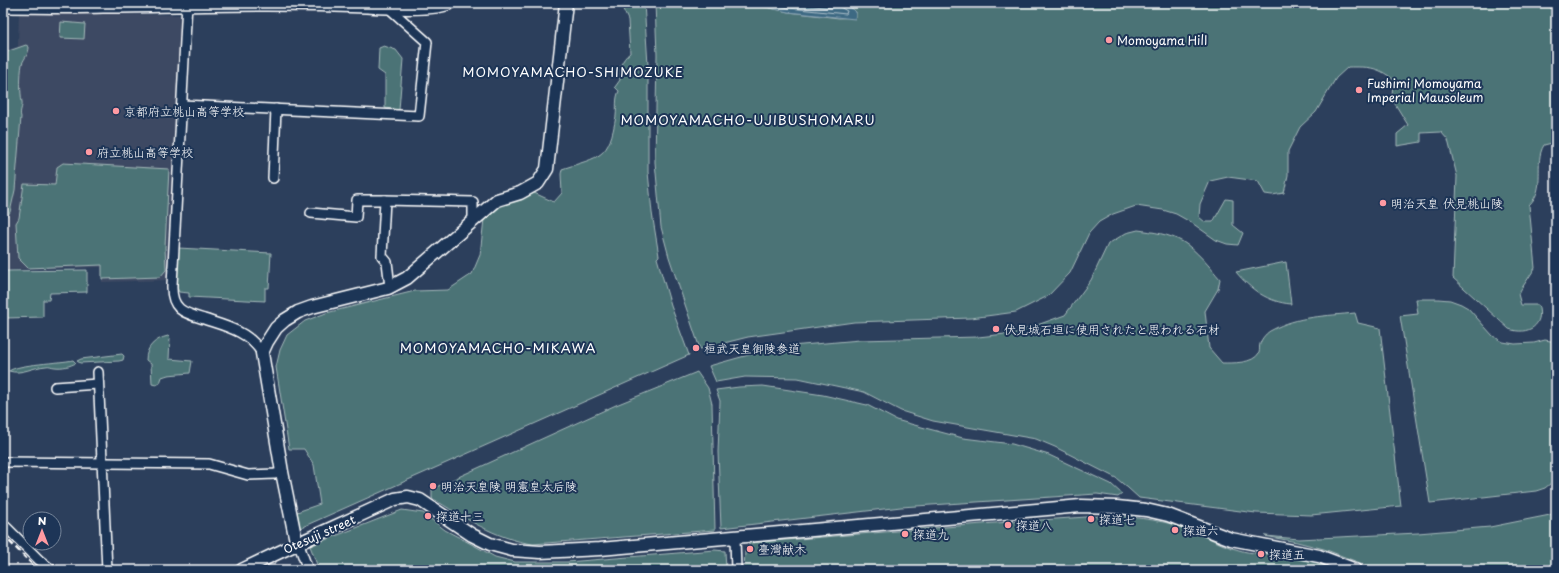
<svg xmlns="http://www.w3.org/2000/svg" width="1559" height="573" font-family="'Playpen Sans','Klee One',sans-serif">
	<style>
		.built { fill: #3e4a63 }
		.green { fill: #4b7376; stroke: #a5b9ba }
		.water { fill: #3d6983; stroke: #8ba5b5 }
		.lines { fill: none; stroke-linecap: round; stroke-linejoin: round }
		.shore { stroke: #b1c3cd; stroke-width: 1 }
		.street-casing { stroke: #fff; stroke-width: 12 }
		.secondary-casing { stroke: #fff; stroke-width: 15 }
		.street { stroke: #1d3557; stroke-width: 9 }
		.secondary { stroke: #1d3557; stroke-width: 12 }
		.rail { stroke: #fff; stroke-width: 2.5; stroke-dasharray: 6 3; stroke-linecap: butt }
		.poi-dot { fill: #ff9aa2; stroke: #1d3557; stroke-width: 1.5 }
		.labels { text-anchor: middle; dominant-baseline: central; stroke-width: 4; stroke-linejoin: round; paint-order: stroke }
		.poi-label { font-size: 12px; fill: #fff; stroke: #1d3557; text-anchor: start }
		.street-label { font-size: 12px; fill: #fff; stroke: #1d3557 }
		.neighbourhood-label { font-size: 13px; letter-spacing: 1px; fill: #fff; stroke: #1d3557 }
	</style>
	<rect width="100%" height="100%" fill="#2c3f5c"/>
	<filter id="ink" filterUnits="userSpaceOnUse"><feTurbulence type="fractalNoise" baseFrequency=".025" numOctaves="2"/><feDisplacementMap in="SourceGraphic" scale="8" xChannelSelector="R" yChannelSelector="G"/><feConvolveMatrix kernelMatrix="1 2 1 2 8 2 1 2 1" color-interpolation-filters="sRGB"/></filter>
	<g filter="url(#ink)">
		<path class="built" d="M19,12L182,15L169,280L102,282L101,267L9,270L3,267V145L8,65L3,62V51L18,47Z"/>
		<g class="green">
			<path d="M597,3H644L648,65V172L652,213L659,256L657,258L671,306L689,355L300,528L297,512L320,504L314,465L304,449H289L276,367L280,350L287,335L305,321L326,313L415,291L448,290L472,274L480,255L484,219L497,207L510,200L532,192L554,202L562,193L561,174L562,169C601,156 609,159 616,116C617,107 615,99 619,91L615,87L620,80C618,70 621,60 630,53L628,20L622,7Z"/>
			<path d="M655,3H748L788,12L839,18L856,17V12L853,9L837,3H1556V142L1544,145C1533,163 1547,188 1529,205L1535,268L1518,294L1521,305H1538C1545,325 1528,336 1509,329L1453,278L1457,176L1448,140L1441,132L1421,133V142L1397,146V134L1408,125L1392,99L1393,79C1376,66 1368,67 1348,67L1336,78L1316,112L1300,127L1288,151V175L1284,193L1272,195L1265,194L1258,181L1228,177L1210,181L1200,204L1199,217L1205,222H1213L1226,199L1233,200V225L1243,233L1238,245L1227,244L1216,240L1192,223L1176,214L1163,210L1136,206L1113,214L1099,222L1089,233L1070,273L1048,296L1016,312L971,318L854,322L748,337L700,349L669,257L661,227L655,162L657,55Z"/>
			<path d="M61,22L85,24L84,39L60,38Z"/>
			<path d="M26,45L29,47C29,54 24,58 22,64C20,76 20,91 22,102C23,107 19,111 21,117L15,190L10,212L8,215H3V103L5,90L3,53Z"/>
			<path d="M384,46L396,50L403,59L399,110L385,108V75L378,70L379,48Z"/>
			<path d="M63,163L169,169L165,247L166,270L160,277L102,279V265L28,268L18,258L16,223L19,218L24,184L55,185L57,167Z"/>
			<path d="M1138,230C1153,232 1169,234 1183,242C1196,250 1210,267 1220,279L1218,289L1205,311L1209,348L1222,363C1232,363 1253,364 1259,353C1260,350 1259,346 1260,344C1261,339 1267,332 1272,330C1297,316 1327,316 1355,313L1358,323L1380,328L1401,506L1311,515L1256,513L1139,498L1128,488L1116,478L1055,447L1036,439L933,421L901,411L864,392L798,378L745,377L716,382L709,366L752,354L791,346L860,340L978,337L1015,333L1065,315L1091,280L1108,244L1126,233Z"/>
			<path d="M178,248L271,253L269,288H265V301L189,297V293L179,292L176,286Z"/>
			<path d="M1286,262L1291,304C1268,302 1251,290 1236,272Z"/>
			<path d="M87,270V292L50,293L49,300H43V317L6,318L5,271Z"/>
			<path d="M1416,299H1438L1450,300L1461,304L1468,308L1493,336L1503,342L1515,344L1534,343L1545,340L1556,342V479L1545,488L1536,491L1430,503L1400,316L1418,314Z"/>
			<path d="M168,336L170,338L169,359L192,361L190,373L168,375L162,377L160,383L156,385L152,384L151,364L146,360C146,347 155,339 168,336Z"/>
			<path d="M122,354L124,356L123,360L119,361L80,363L77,361L81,359Z"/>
			<path d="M73,360L76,363C70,366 63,368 55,367C52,367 49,365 46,366C33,367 21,375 9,371C18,364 60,363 73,360Z"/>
			<path d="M697,372L708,388L712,404L715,530L533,544C496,539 463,517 432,498V489L616,405Z"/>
			<path d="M763,386L823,395L867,405L896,420L929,429L963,438L1012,444L1049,455L1111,484L1122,494L1118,497L1097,494L901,507L721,528L718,452L720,401L716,390L739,387Z"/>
			<path d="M402,510L423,513L445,530L477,547L495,557L515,562H567L715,550L725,551L726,570H319L310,546Z"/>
			<path d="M1556,511V570H1378L1324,549L1297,542L1265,536L1299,539L1418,533L1490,527L1550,515Z"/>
			<path d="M1102,516C1129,516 1156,519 1183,527C1201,533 1219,545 1239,550C1251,554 1265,553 1278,555C1300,558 1321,564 1343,570H744L745,551L750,543L995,523Z"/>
		</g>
		<path class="water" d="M748,3H837L853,9L856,12L855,19L788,12Z"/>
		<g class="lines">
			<g class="shore">
				<path d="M768,3L789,8L846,14L847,11L840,7L839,3"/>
				<path d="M788,3L832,8L834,7V3"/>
			</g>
			<g class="street-casing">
				<g id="street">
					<path d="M187,3L172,285C171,310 184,313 204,319C216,323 228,326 239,332C249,337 256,344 262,353"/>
					<path d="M3,8C36,8 70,9 103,8C190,7 278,4 366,8C382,9 442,13 452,3"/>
					<path d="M182,105L419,116L427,42L390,9"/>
					<path d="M273,178L276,109"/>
					<path d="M311,213L356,217L357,200H385"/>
					<path d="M390,287L387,262L382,256L385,200L473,202V221"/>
					<path d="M98,372L107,570"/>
					<path d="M55,387L98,384"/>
					<path d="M3,462L209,464L248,475L275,474L282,472"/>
					<path d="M3,524L39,560L52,570"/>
					<path d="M735,538L736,570"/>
					<path d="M298,542L308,570"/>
				</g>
			</g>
			<g class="secondary-casing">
				<g id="secondary">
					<path d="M298,542L295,536L282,472L262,353L267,342L276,328L285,320L298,312L312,307L388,288L407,278L497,200L520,193L538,183L547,169L566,3"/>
					<path d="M242,570C293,545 344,523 395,499L408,497L420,500L472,535L490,544L512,550L540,552L600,549L1081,506L1117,507L1146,510L1168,515L1231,539L1319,556L1356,570"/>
				</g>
			</g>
			<use href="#street" class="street"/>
			<use href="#secondary" class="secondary"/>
			<path class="rail" d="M3,535L38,570"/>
		</g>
	</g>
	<g class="poi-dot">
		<circle cx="1109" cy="40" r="4"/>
		<circle cx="1359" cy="90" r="4"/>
		<circle cx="116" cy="111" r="4"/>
		<circle cx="89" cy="152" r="4"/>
		<circle cx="1383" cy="203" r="4"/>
		<circle cx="996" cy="329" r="4"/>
		<circle cx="696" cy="348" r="4"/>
		<circle cx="433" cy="486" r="4"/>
		<circle cx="428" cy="516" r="4"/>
		<circle cx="1091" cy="519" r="4"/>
		<circle cx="1008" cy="525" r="4"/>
		<circle cx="1175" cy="530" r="4"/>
		<circle cx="905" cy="534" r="4"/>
		<circle cx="750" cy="549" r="4"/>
		<circle cx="1261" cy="554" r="4"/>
	</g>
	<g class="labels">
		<g class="poi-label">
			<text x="1117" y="40">Momoyama Hill</text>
			<text x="1367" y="83">Fushimi Momoyama<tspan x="1367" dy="14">Imperial Mausoleum</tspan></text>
			<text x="124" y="111">京都府立桃山高等学校</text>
			<text x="97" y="152">府立桃山高等学校</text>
			<text x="1391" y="203">明治天皇 伏見桃山陵</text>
			<text x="1004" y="329">伏見城石垣に使用されたと思われる石材</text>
			<text x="704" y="348">桓武天皇御陵参道</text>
			<text x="441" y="486">明治天皇陵 明憲皇太后陵</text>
			<text x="436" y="516">探道十三</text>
			<text x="1099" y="519">探道七</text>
			<text x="1016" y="525">探道八</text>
			<text x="1183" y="530">探道六</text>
			<text x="913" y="534">探道九</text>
			<text x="758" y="549">臺灣献木</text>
			<text x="1269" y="554">探道五</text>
		</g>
		<g class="street-label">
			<text transform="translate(319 534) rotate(-24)">Otesuji street</text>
		</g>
		<g class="neighbourhood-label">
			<text x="573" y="71">MOMOYAMACHO-SHIMOZUKE</text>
			<text x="748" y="119">MOMOYAMACHO-UJIBUSHOMARU</text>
			<text x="498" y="347">MOMOYAMACHO-MIKAWA</text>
		</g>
	</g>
	<rect width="1559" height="573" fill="none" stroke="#1d3557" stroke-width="16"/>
	<rect x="8" y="8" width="1543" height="557" fill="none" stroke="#fff" stroke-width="1.5" filter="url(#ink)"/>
	<g transform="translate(42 531)"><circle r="19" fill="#1d3557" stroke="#77869a"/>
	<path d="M0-3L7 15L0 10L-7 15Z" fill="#ff9aa2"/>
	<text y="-6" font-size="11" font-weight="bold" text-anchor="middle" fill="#ffffff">N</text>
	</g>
</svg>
